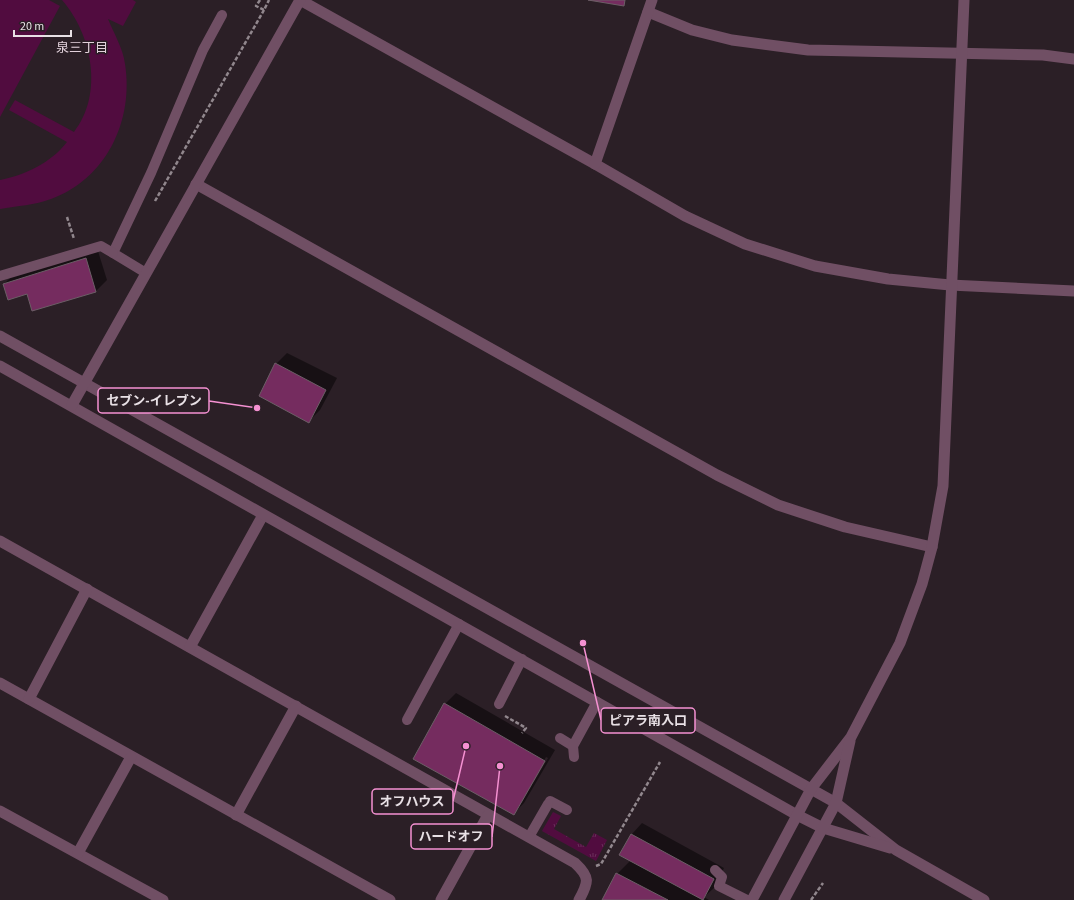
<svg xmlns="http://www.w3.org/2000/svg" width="1074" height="900" font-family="'Source Sans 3','Noto Sans JP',sans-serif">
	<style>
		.grass { fill: url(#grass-tufts) }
		.garden { fill: #510c3f }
		.shadow { fill: #0007; fill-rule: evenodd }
		.building { fill: #752c5f; stroke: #6c5e66 }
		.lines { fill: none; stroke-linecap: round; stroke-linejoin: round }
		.path { stroke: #91878d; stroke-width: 2.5; stroke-dasharray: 4 2; stroke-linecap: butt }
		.service { stroke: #704f64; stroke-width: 10 }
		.minor { stroke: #704f64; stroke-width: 11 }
		.tertiary { stroke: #704f64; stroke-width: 11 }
		.labels { text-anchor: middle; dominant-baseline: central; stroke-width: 3; stroke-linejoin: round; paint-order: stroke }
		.neighbourhood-label { font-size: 13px; fill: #e2d1db; stroke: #2b1f26 }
		.leader { fill: none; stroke: #f591d2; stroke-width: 1.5 }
		.callout-dot { fill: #f591d2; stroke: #2b1f26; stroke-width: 1.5 }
		.callout { fill: #2b1f26; stroke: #f591d2; stroke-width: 1.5 }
		.callout-label { font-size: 13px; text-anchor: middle; font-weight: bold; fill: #e8e0e5 }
	</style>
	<defs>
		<pattern id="grass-tufts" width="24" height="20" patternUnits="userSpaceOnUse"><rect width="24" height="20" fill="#510c3f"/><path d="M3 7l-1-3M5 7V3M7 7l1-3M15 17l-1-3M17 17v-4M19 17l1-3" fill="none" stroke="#6a2f5b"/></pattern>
	</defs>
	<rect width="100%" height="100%" fill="#2b1f26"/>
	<path class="grass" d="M553,812L561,816L554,829L586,847L594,833L607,840L596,861L542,831Z"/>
	<g class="garden">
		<path d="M0,0H49L60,6L0,117Z"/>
		<path d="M62,0H133L136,2L123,26L108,19C114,34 123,48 125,64C134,121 106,179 51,199C35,205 17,206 0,209V180C25,175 51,163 67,142L9,110L15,100L74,132C104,94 92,34 62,0Z"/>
	</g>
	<g class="shadow">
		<path d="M97,248L107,280L96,291L32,310L27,293L4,284L15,273Z"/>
		<path d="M287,353L337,378L320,410L309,421L276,364Z"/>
		<path d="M456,693L555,750L524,803L513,814L445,704ZM546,757L548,758L522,802H520Z"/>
		<path d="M642,823L724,868L714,888L704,897L709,900H603L617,874L631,860L621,854L632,834Z"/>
	</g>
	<g class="building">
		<path d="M588,0H625L624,6Z"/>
		<path d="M86,258L96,292L32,311L27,294L8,300L3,284Z"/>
		<path d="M275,363L326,390L309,423L259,396Z"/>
		<path d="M444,703L545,761L514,815L413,759Z"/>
		<path d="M631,834L714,879L703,900L619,855Z"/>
		<path d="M616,873L668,900H602Z"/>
	</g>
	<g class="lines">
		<g class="path">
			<path d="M260,0L256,6L264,10L269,0"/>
			<path d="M155,201L264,10"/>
			<path d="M67,217L74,239"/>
			<path d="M505,716L526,728L522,733"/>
			<path d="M596,866L601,864L660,762"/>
			<path d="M811,900L823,883"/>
		</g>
		<g class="service">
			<path d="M146,273L113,253L151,173L203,50L222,15"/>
			<path d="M0,276L101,246L113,253"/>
			<path d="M499,704L522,659"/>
			<path d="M407,720L459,624"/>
			<path d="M560,738L573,746"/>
			<path d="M574,757L573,746L597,702"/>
			<path d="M550,801L567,810"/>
			<path d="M529,837L548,804"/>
			<path d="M715,870L722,877L719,886L747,900"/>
		</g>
		<g class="minor">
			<path d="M0,541L575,863C590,877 589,882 579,900"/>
			<path d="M190,647L263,515"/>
			<path d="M0,683L390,900"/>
			<path d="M29,699L87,589"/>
			<path d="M0,811L163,900"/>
			<path d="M236,815L296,706"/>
			<path d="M78,853L131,757"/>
			<path d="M441,900L488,815"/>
		</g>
		<g class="tertiary">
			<path d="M300,0L595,164L685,216L745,244L815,266L888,279L950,285L1074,291"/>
			<path d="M648,12L692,30L732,40L808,50L1043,55L1074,59"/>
			<path d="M595,164L652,0"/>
			<path d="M196,184L717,475L778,505L845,527L932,547"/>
			<path d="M0,336L836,803L896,850L984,900"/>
			<path d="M0,366L797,815L823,828L890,848"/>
			<path d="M72,405L300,0"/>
			<path d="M752,900L811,789L851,737L900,643L922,584L932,547L943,486L964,0"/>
			<path d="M784,900L836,803L850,741"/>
		</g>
	</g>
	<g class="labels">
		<g class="neighbourhood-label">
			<text x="82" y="48">泉三丁目</text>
		</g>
	</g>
	<path class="leader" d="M257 408L209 401M583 643L601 720M466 746L453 801M500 766L492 837"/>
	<g class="callout-dot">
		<circle cx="257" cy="408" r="4"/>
		<circle cx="583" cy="643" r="4"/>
		<circle cx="466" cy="746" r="4"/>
		<circle cx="500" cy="766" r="4"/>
	</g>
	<g class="callout">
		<rect x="98" y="388" width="111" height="25" rx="4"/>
		<rect x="601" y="708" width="94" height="25" rx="4"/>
		<rect x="372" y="789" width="81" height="25" rx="4"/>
		<rect x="411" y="824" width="81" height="25" rx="4"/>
	</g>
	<g class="callout-label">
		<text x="154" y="405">セブン-イレブン</text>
		<text x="648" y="725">ピアラ南入口</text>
		<text x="412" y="806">オフハウス</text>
		<text x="451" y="841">ハードオフ</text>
	</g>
	<path d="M14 30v6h57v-6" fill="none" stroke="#e8e0e5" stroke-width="2"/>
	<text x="20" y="30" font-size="12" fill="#e8e0e5" stroke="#2b1f26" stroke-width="3" paint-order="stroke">20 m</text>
</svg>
